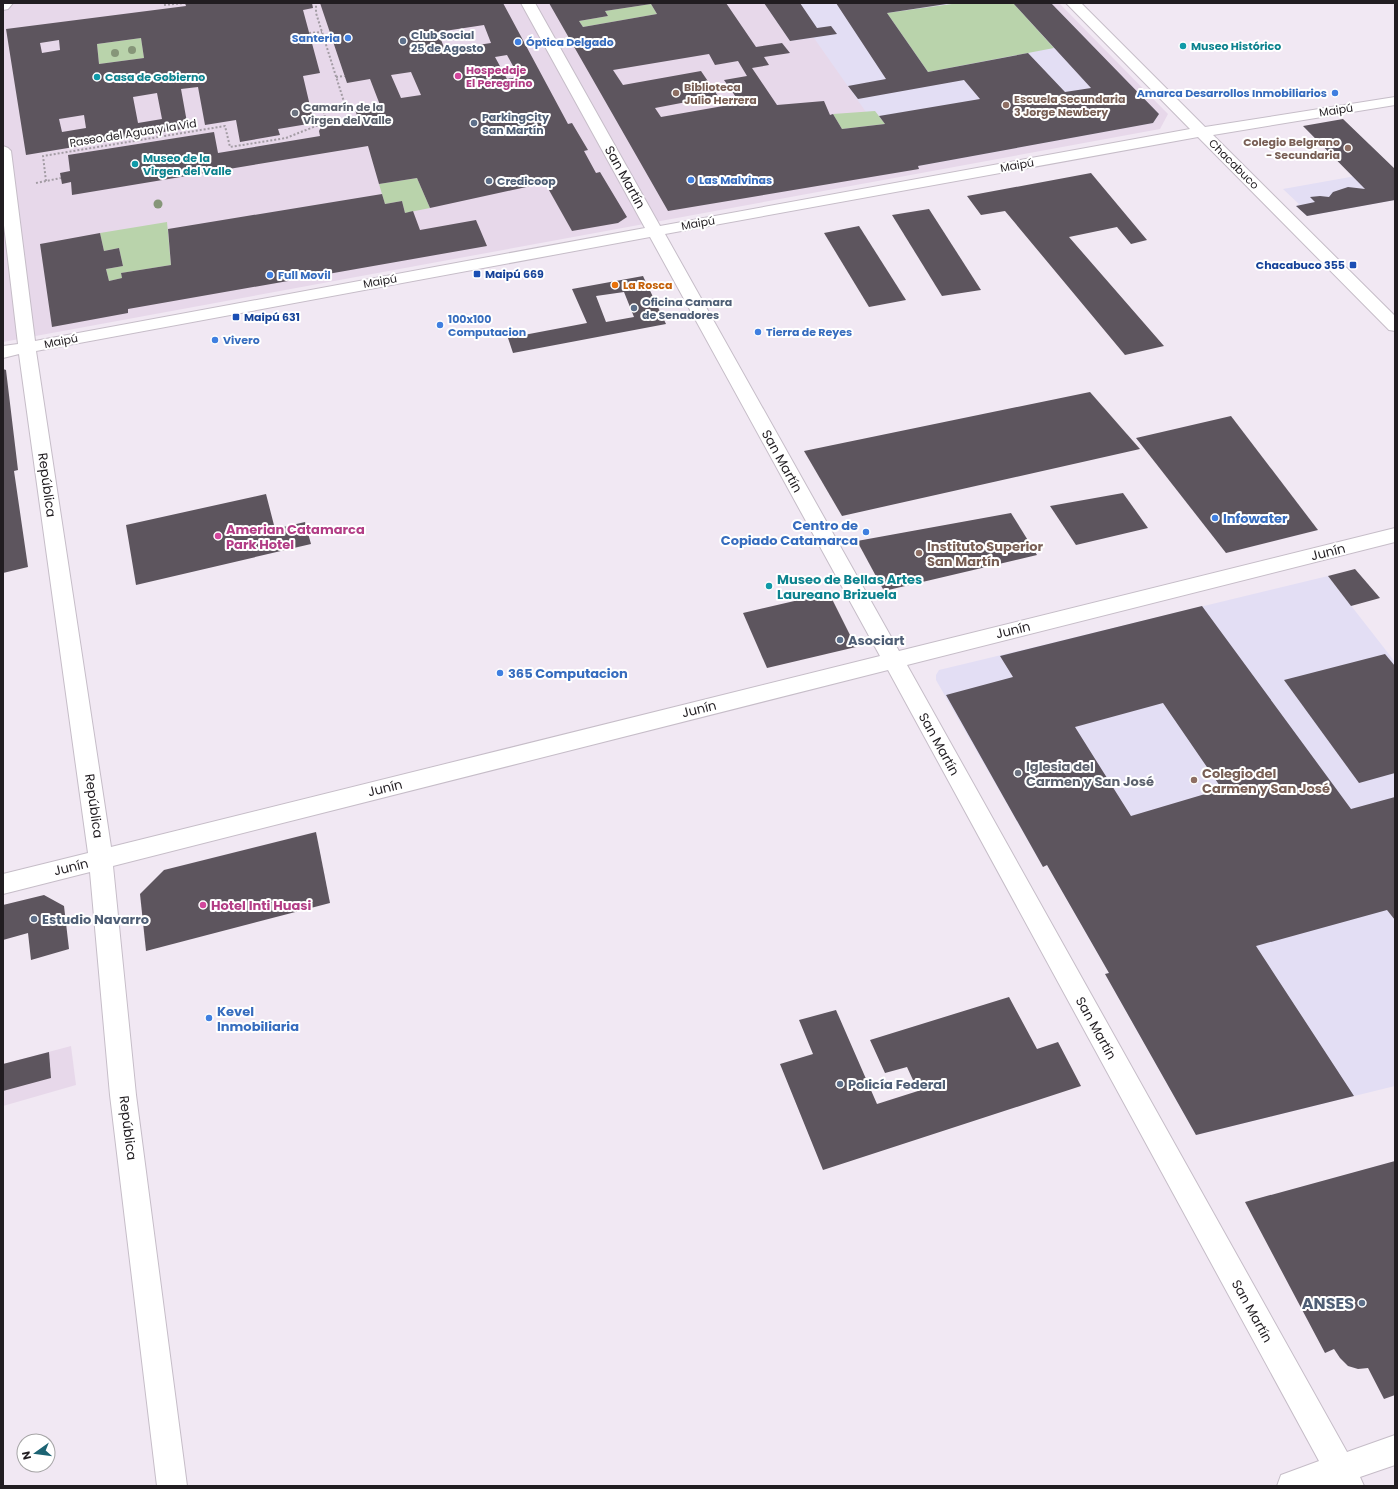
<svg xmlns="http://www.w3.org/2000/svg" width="1398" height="1489" font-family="Poppins,sans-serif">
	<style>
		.built { fill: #e7d8ea }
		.education { fill: #e3def4 }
		.green { fill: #b9d3ab }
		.building { fill: #5d555e; fill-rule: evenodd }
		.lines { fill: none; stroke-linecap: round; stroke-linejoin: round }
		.minor-casing { stroke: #c6bdc8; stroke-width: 2 }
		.path { stroke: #a39ca4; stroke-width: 2; stroke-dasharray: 2 2; stroke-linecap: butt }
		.minor { fill: #fff; fill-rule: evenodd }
		.tree { fill: #869679 }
		.shop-dot { fill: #3f7fe0; stroke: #fff; stroke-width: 1.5 }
		.service-dot { fill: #5c6f8a; stroke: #fff; stroke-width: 1.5 }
		.culture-dot { fill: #0f9aa8; stroke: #fff; stroke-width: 1.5 }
		.hotel-dot { fill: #d1479c; stroke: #fff; stroke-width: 1.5 }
		.education-dot { fill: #8d6e63; stroke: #fff; stroke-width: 1.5 }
		.worship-dot { fill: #6b7280; stroke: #fff; stroke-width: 1.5 }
		.transit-dot { fill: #1a4fb4; stroke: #fff; stroke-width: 1.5 }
		.food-dot { fill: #e8710a; stroke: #fff; stroke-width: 1.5 }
		.labels { text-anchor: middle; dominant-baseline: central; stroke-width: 4; stroke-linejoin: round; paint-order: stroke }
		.far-service-label { font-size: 11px; font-weight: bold; fill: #4e5e75; stroke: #fff; text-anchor: start }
		.far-shop-label { font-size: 11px; font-weight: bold; fill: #366cbe; stroke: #fff; text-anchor: start }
		.far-culture-label { font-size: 11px; font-weight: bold; fill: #0d838f; stroke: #fff; text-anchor: start }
		.far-hotel-label { font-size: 11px; font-weight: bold; fill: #b23c85; stroke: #fff; text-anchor: start }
		.far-education-label { font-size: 11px; font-weight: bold; fill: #785e54; stroke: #fff; text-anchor: start }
		.far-worship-label { font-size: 11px; font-weight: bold; fill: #5b616d; stroke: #fff; text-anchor: start }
		.far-street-label { font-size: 11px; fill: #211d21; stroke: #fff }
		.far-transit-label { font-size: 11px; font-weight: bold; fill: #164399; stroke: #fff; text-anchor: start }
		.far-food-label { font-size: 11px; font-weight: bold; fill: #c56008; stroke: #fff; text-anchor: start }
		.street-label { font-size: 13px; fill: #211d21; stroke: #fff }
		.shop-label { font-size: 13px; font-weight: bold; fill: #366cbe; stroke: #fff; text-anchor: start }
		.hotel-label { font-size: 13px; font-weight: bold; fill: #b23c85; stroke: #fff; text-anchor: start }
		.education-label { font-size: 13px; font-weight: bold; fill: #785e54; stroke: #fff; text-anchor: start }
		.culture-label { font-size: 13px; font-weight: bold; fill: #0d838f; stroke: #fff; text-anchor: start }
		.service-label { font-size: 13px; font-weight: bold; fill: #4e5e75; stroke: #fff; text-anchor: start }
		.worship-label { font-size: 13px; font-weight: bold; fill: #5b616d; stroke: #fff; text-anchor: start }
		.near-service-label { font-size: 16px; font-weight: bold; fill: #4e5e75; stroke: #fff; text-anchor: end }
	</style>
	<rect width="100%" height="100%" fill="#f1e8f3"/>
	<g class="built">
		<path d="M3,3H1059L1168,114L1160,129L3,342Z"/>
		<path d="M71,1046L76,1085L3,1106V1064Z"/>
	</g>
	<g class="education">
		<path d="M764,3H1051L1159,114L1153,123L918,166L875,111L866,112L814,38L790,41Z"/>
		<path d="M1395,169V200L1307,216L1296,206L1299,204L1283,189Z"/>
		<path d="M1328,576L1395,662V1086L1196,1135L1105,974L1109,973L1047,865L1043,867L936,680V675L939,670Z"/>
	</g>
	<g class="green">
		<path d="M959,3H1013L1054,48L928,72L887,13Z"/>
		<path d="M651,4L657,14L583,27L579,21L608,16L605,11Z"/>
		<path d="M141,38L144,58L99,64L97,44Z"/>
		<path d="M875,111L885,124L842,129L833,114Z"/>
		<path d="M417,178L430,208L405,213L402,201L385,204L379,184Z"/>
		<path d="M167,222L171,265L121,273L122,278L109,281L106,269L123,266L119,248L104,251L100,233Z"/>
	</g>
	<g class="building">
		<path d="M185,3H312L313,8L303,10L320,73L303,76L314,123L278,129L280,135L240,142L236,120L205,125L198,87L181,89L188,128L26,155L6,29L186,6ZM141,38L144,58L99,64L97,44ZM59,40L60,50L42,53L40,43ZM157,93L162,119L138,123L133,97ZM84,115L86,128L62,132L59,119Z"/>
		<path d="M320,3H503L568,124L572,123L588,150L584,151L596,173L600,172L627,217L618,223L572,231L545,183L430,208L417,178L379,184L368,146L72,195L71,182L62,184L60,173L70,171L68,155L214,132L218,153L320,136L319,131L321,127L328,124L358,119L355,109L380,105L370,79L347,83ZM484,25L491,43L445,50L438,32ZM507,55L519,77L507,79L495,57ZM411,72L421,95L401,98L391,75Z"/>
		<path d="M549,3H726L756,47L782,43L790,53L764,57L769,65L752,68L777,105L824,101L830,115L833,114L842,129L885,124L879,116L980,99L964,80L858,99L848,86L886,79L836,3H953L887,13L928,72L1028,53L1065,92L1091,88L1013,3H1051L1159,114L1153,123L918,166L919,169L668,211ZM651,4L657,14L583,27L579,21L608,16L605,11ZM709,54L715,65L738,61L747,76L724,80L740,103L661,117L655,108L718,96L701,71L623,85L613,70Z"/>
		<path d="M764,3H800L817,28L831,26L837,34L790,41Z"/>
		<path d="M1343,119L1395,169V200L1307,216L1296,206L1315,202L1310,197L1320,196L1329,197L1333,192L1348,187L1365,189L1303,126Z"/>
		<path d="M1091,173L1147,240L1131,244L1117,227L1069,237L1164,346L1125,355L1005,211L981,215L967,196Z"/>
		<path d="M382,194L385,204L402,201L405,213L413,211L420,230L476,220L487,246L128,309V313L52,327L40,244L100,233L104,251L119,248L123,266L106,269L109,281L122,278L121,273L171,265L168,229Z"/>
		<path d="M929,209L981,290L942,296L892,215Z"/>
		<path d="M859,226L906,300L869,307L824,233Z"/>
		<path d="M643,276L666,324L513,353L508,338L587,323L572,289ZM624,292L634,317L606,322L596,296Z"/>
		<path d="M3,369L6,370L18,470L14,471L28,567L3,573Z"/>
		<path d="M1090,392L1140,449L842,516L804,451Z"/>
		<path d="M1231,416L1318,530L1226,553L1136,438Z"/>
		<path d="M1123,493L1148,528L1076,545L1050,506Z"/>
		<path d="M266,494L275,529L305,522L311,544L136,585L126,525Z"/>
		<path d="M1011,513L1037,555L884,591L857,541Z"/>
		<path d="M1355,569L1380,598L1351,606L1328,576Z"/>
		<path d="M829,593L856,647L767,668L743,613Z"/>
		<path d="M1202,606L1351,809L1395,797V920L1387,910L1256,946L1354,1096L1196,1135L1105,974L1109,973L1047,865L1043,867L946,695L1013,677L1000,656ZM1163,703L1222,789L1131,816L1075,727Z"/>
		<path d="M1385,654L1395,666V773L1359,783L1284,680Z"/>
		<path d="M316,832L330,903L146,951L140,894L164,870Z"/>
		<path d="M44,895L64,906L69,949L31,960L28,933L3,940V905Z"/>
		<path d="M1009,997L1037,1049L1058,1042L1081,1086L823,1170L780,1064L813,1054L799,1020L836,1010L877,1104L918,1091L907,1067L885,1073L870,1040Z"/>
		<path d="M49,1052L51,1078L3,1091V1064Z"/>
		<path d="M1395,1161V1395L1384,1399L1368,1368L1358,1369L1348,1366L1340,1358L1334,1349L1325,1353L1245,1202Z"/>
	</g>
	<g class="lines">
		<g class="minor-casing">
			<g id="minor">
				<path d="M3,3H13L8,9L3,10Z"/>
				<path d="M521,3H535L660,226L1190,129L1066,3H1081L1205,127L1395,97V105L1213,135L1395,316V331L1389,330L1198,137L665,234L899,651L1395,528V542L907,665L1347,1452L1395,1435V1465L1360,1477L1364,1486H1277L1281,1475L1319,1461L888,670L113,866L136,1095L187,1486H157L110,1095L90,872L3,894V874L88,853L19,354L3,358V346L18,344L3,217V146L8,148L11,151L35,341L645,228ZM650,237L880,656L111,847L36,351Z"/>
			</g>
		</g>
		<g class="path">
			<path d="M164,5L185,3"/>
			<path d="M309,33L322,32"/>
			<path d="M336,77L345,76"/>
			<path d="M311,110L345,105L316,13V3"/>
			<path d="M46,181L43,156L225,126L230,147L286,138L326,122L323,108"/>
			<path d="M36,183L61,178"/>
		</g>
		<use href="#minor" class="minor"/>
	</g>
	<g class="tree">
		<circle cx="132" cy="50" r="4"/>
		<circle cx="115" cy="53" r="4"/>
		<circle cx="158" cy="204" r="4.5"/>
	</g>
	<g class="shop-dot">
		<circle cx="348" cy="38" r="4"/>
		<circle cx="518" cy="42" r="4"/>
		<circle cx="1335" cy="93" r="4"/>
		<circle cx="691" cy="180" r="4"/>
		<circle cx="270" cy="275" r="4"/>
		<circle cx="440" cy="325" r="4"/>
		<circle cx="758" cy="332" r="4"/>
		<circle cx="215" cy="340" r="4"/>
		<circle cx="1215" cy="518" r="4"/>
		<circle cx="866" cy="532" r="4"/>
		<circle cx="500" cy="673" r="4"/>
		<circle cx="209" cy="1018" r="4"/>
	</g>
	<g class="service-dot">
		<circle cx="403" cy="41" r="4"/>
		<circle cx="474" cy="123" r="4"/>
		<circle cx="489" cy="181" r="4"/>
		<circle cx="634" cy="308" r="4"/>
		<circle cx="840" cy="640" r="4"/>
		<circle cx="34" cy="919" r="4"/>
		<circle cx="840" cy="1084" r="4"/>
		<circle cx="1362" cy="1303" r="4"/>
	</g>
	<g class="culture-dot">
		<circle cx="1183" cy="46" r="4"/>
		<circle cx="97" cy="77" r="4"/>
		<circle cx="135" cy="164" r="4"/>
		<circle cx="769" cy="586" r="4"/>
	</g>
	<g class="hotel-dot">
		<circle cx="458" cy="76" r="4"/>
		<circle cx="218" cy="536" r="4"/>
		<circle cx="203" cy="905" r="4"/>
	</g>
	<g class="education-dot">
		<circle cx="676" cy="93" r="4"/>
		<circle cx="1006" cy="105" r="4"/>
		<circle cx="1348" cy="148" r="4"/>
		<circle cx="919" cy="553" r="4"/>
		<circle cx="1194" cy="780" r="4"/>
	</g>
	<g class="worship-dot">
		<circle cx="295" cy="113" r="4"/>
		<circle cx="1018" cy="773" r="4"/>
	</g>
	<g class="transit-dot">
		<rect x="1349" y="261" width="8" height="8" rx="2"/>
		<rect x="473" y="270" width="8" height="8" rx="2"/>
		<rect x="232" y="313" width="8" height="8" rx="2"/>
	</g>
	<circle class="food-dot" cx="615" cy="285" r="4"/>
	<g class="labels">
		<g class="far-service-label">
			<text x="411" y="35">Club Social<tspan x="411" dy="13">25 de Agosto</tspan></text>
			<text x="482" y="117">ParkingCity<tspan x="482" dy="13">San Martín</tspan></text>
			<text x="497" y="181">Credicoop</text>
			<text x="642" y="302">Oficina Camara<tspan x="642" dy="13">de Senadores</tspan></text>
		</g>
		<g class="far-shop-label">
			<text x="340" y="38" text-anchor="end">Santeria</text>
			<text x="526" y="42">Óptica Delgado</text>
			<text x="1327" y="93" text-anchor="end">Amarca Desarrollos Inmobiliarios</text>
			<text x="699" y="180">Las Malvinas</text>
			<text x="278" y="275">Full Movil</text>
			<text x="448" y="319">100x100<tspan x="448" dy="13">Computacion</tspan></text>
			<text x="766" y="332">Tierra de Reyes</text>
			<text x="223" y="340">Vivero</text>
		</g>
		<g class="far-culture-label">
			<text x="1191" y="46">Museo Histórico</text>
			<text x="105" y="77">Casa de Gobierno</text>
			<text x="143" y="158">Museo de la<tspan x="143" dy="13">Virgen del Valle</tspan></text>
		</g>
		<g class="far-hotel-label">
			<text x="466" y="70">Hospedaje<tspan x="466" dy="13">El Peregrino</tspan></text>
		</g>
		<g class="far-education-label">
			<text x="684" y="87">Biblioteca<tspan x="684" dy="13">Julio Herrera</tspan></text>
			<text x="1014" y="99">Escuela Secundaria<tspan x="1014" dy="13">3 Jorge Newbery</tspan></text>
			<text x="1340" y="142" text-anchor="end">Colegio Belgrano<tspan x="1340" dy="13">- Secundaria</tspan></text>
		</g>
		<g class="far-worship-label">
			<text x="303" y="107">Camarín de la<tspan x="303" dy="13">Virgen del Valle</tspan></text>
		</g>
		<g class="far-street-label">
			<text transform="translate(1336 110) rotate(-9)">Maipú</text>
			<text transform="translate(133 133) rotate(-9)">Paseo del Agua y la Vid</text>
			<text transform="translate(1234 164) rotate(45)">Chacabuco</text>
			<text transform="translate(1017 165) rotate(-10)">Maipú</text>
			<text transform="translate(698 223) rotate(-10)">Maipú</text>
			<text transform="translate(380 281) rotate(-10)">Maipú</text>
			<text transform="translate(61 341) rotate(-11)">Maipú</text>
		</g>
		<g class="far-transit-label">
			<text x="1345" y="265" text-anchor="end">Chacabuco 355</text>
			<text x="485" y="274">Maipú 669</text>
			<text x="244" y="317">Maipú 631</text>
		</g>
		<g class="far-food-label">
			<text x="623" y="285">La Rosca</text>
		</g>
		<g class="street-label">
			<text transform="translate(625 177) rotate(61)">San Martín</text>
			<text transform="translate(782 461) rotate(61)">San Martín</text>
			<text transform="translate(47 485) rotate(82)">República</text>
			<text transform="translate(1328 552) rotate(-14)">Junín</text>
			<text transform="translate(1013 630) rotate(-14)">Junín</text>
			<text transform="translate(699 709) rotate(-14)">Junín</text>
			<text transform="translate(939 744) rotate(61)">San Martín</text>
			<text transform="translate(385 788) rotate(-14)">Junín</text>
			<text transform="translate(94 806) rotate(82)">República</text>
			<text transform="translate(71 867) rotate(-14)">Junín</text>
			<text transform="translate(1096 1028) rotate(61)">San Martín</text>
			<text transform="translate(128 1128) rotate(83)">República</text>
			<text transform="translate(1252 1311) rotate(61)">San Martín</text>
		</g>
		<g class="shop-label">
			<text x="1223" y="518">Infowater</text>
			<text x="858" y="525" text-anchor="end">Centro de<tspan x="858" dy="15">Copiado Catamarca</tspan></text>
			<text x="508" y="673">365 Computacion</text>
			<text x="217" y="1011">Kevel<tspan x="217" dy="15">Inmobiliaria</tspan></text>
		</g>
		<g class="hotel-label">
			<text x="226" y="529">Amerian Catamarca<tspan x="226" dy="15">Park Hotel</tspan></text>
			<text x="211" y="905">Hotel Inti Huasi</text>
		</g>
		<g class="education-label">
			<text x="927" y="546">Instituto Superior<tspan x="927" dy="15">San Martín</tspan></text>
			<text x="1202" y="773">Colegio del<tspan x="1202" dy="15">Carmen y San José</tspan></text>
		</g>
		<g class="culture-label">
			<text x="777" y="579">Museo de Bellas Artes<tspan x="777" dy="15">Laureano Brizuela</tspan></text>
		</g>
		<g class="service-label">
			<text x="848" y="640">Asociart</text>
			<text x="42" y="919">Estudio Navarro</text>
			<text x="848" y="1084">Policía Federal</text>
		</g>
		<g class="worship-label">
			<text x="1026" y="766">Iglesia del<tspan x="1026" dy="15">Carmen y San José</tspan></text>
		</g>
		<g class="near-service-label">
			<text x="1354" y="1303">ANSES</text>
		</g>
	</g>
	<rect width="1398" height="1489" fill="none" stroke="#211d21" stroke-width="8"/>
	<g transform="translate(36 1453) rotate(256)"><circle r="19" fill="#ffffff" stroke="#a6a5a6"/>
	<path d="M0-3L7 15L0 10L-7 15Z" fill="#1c6373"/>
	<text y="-6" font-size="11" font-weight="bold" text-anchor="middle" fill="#211d21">N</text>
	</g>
</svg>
